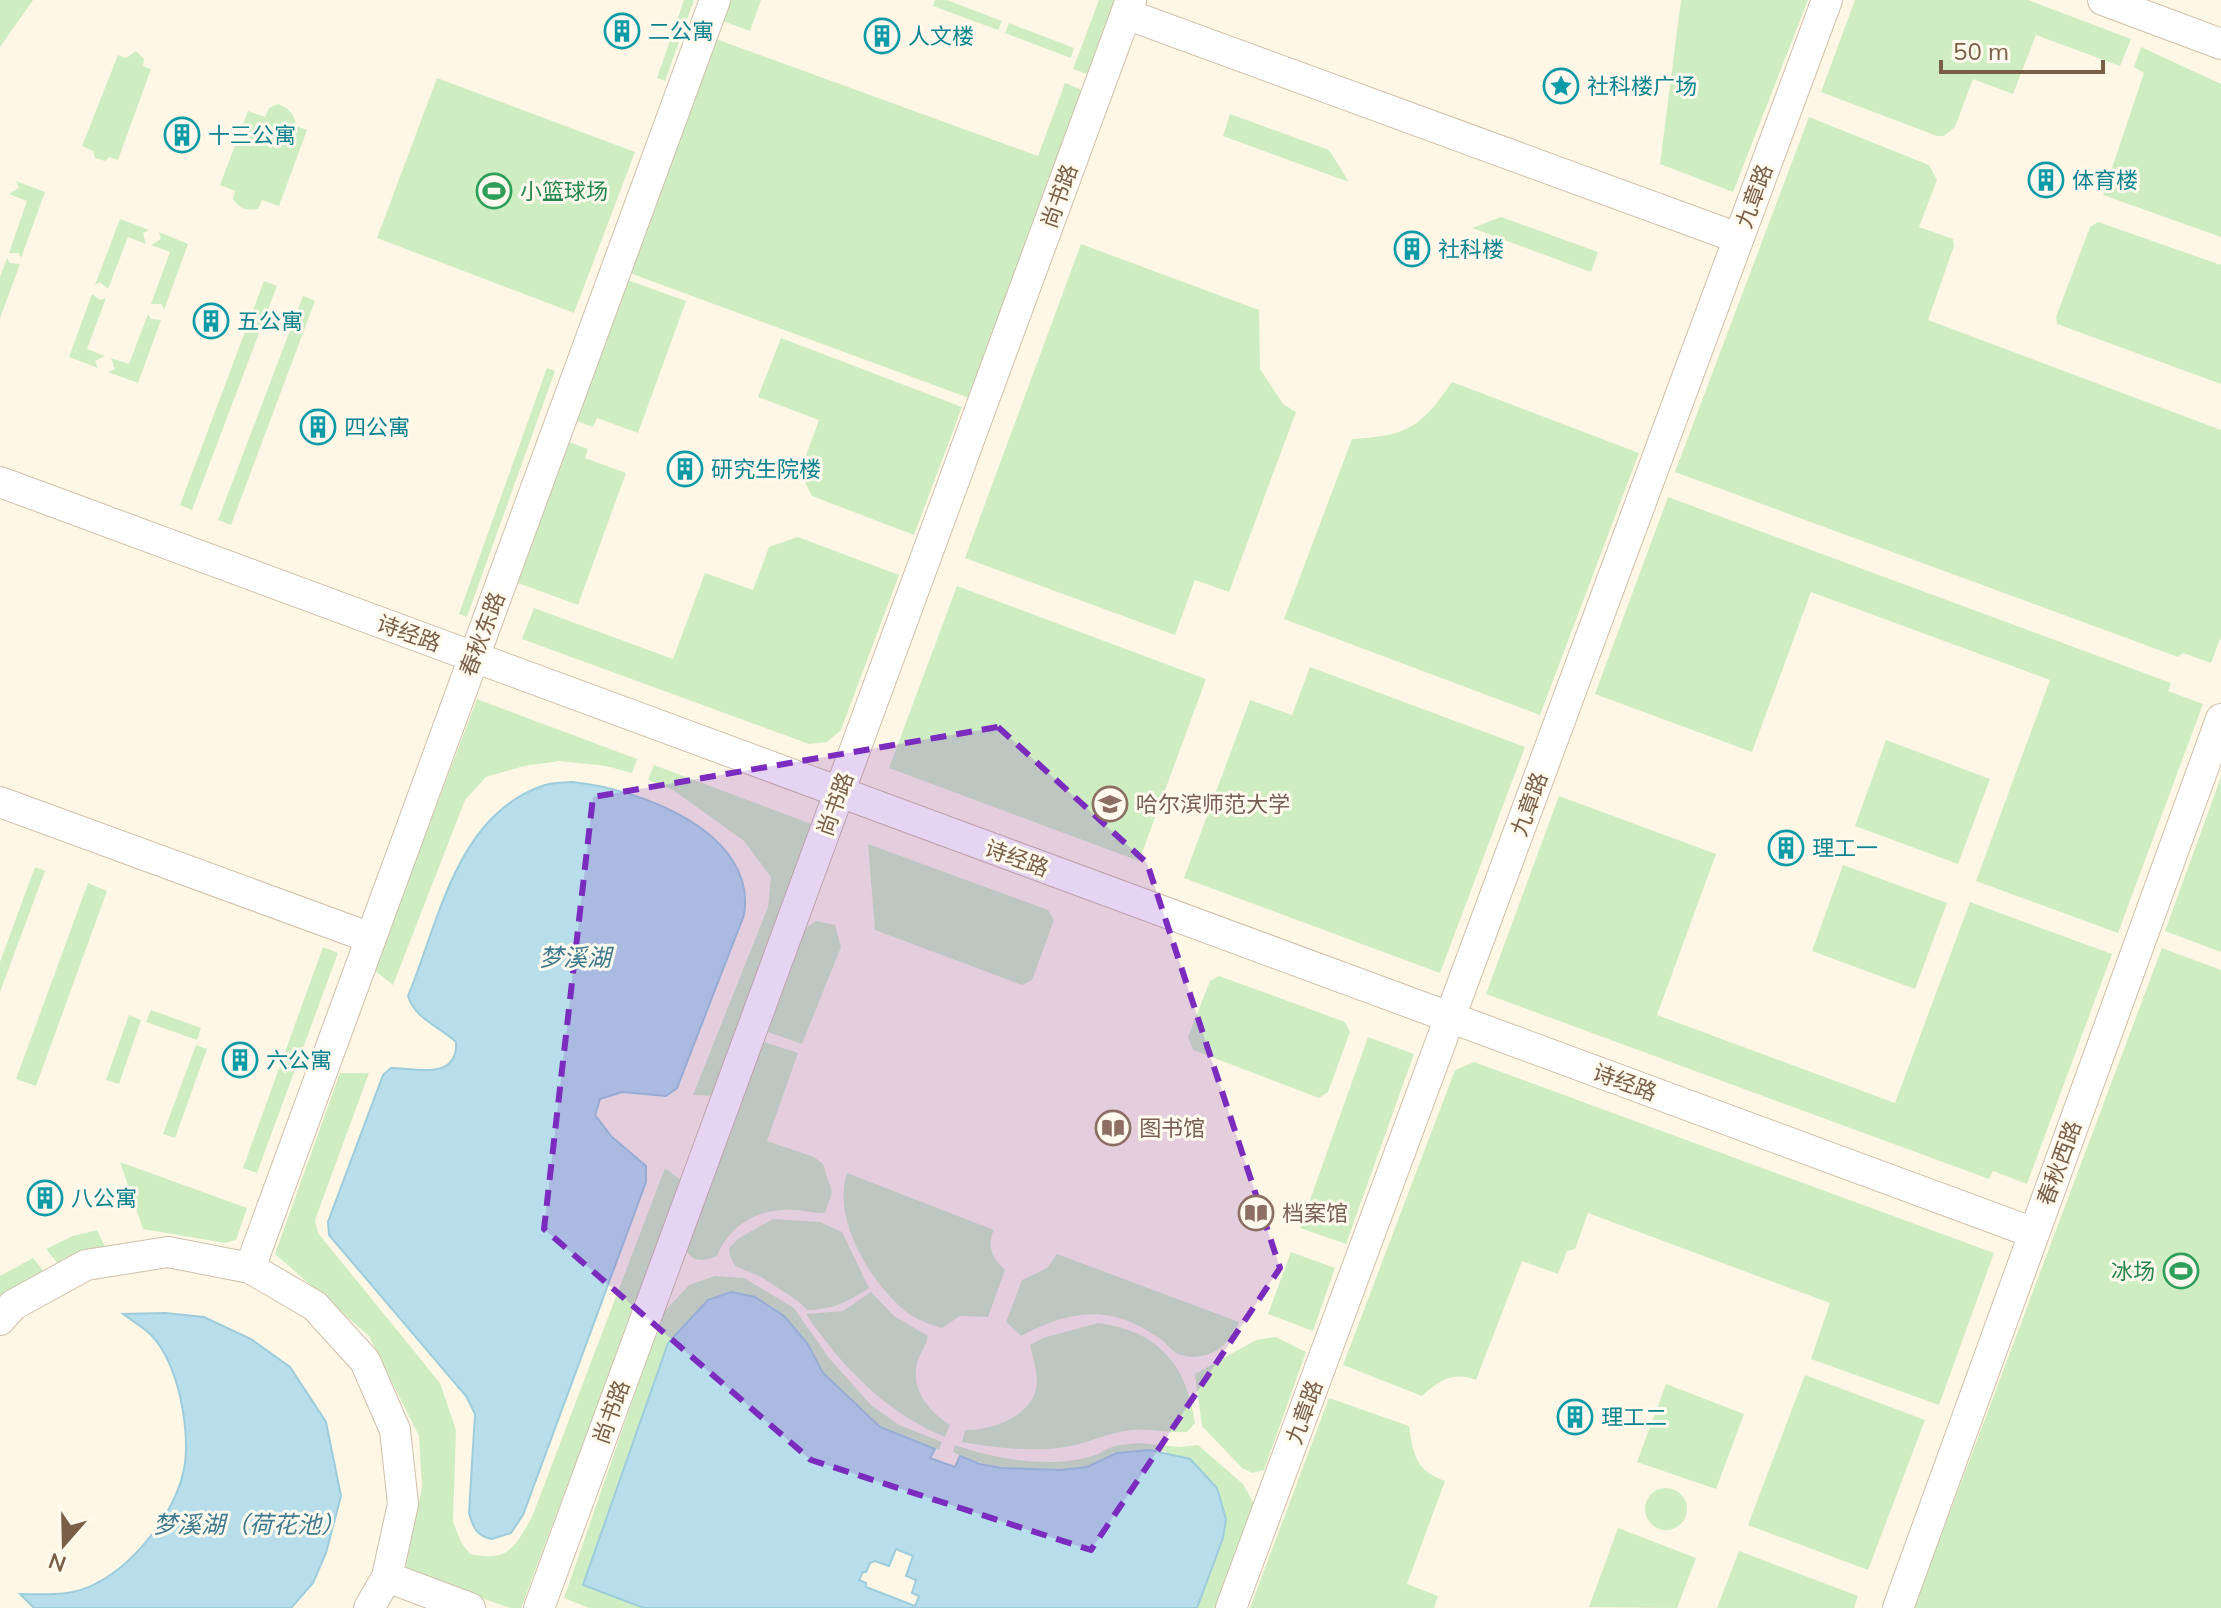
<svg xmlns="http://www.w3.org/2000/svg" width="2221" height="1608" font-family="Mulish,'Noto Sans SC',sans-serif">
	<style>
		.green { fill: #cfedc2 }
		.water { fill: #b7deea; stroke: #9dccdc; stroke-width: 2; fill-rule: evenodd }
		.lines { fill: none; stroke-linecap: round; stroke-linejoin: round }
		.minor-casing { stroke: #d1bfaa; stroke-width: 32 }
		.minor { stroke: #fff; stroke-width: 30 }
		.marked { fill: #7b2cbf; fill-opacity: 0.2; stroke: #7b2cbf; stroke-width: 6; stroke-dasharray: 16 10; stroke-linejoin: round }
		.labels { text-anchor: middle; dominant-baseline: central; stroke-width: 6; stroke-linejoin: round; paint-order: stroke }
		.culture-label { font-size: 22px; fill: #0d838f; stroke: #fffaed; text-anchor: start }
		.leisure-label { font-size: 22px; fill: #27864d; stroke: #fffaed; text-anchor: start }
		.street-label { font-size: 22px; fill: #7a5e48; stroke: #fffaed }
		.education-label { font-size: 22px; fill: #785e54; stroke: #fffaed; text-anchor: start }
		.water-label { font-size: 24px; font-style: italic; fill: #3f7a8f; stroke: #fffaed }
	</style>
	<rect width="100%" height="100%" fill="#fef7e5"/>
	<g class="green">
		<path d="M0,0H33L0,47Z"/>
		<path d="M684,0H694L665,81L657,78Z"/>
		<path d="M727,0H761L750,31L720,20Z"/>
		<path d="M935,0H947L1002,21L998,30L933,6Z"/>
		<path d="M1099,0H1118L1089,75L1073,69Z"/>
		<path d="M1681,0H1808L1733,192L1660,164Z"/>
		<path d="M1855,0H2028L2131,39L2120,66L2036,35L2013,94L1973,79L1955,127L1944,136H1937L1821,92Z"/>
		<path d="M1009,23L1074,48L1071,58L1005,33Z"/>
		<path d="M713,38L1038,156L1065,83L1082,90L969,398L627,272Z"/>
		<path d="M2141,47L2221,84V237L2103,195L2144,73L2134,67Z"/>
		<path d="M136,51L144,59L143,66L151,69L118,160L109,157L105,161L95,158L93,151L82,146L118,55L126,58Z"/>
		<path d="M437,78L635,152L574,313L377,238Z"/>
		<path d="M278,104C290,109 294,113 296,126L307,130L279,206L262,200L258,209C246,211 240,209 233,199L235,191L220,185L248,111L265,117L269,108Z"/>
		<path d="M1230,114L1329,150L1349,182L1223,136Z"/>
		<path d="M1809,117L1929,165L1937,180L1919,227L1953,239L1954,246L1928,320L2221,430V637L2211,663L2183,653L2178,657L1675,472Z"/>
		<path d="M16,181L45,192L21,258L19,253H9L27,201L9,194L19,188Z"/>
		<path d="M1501,217L1598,252L1591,272L1472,228Z"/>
		<path d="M120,219L149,230L143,233L146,244L128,237L108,289L100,282L95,285Z"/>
		<path d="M2098,222L2221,265V384L2057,324L2056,317L2090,227Z"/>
		<path d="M159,232L188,244L164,310L162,304H151L170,252L151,245L161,239Z"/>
		<path d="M1081,244L1259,310L1260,369L1283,404L1296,412L1229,592L1195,580L1175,635L965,558Z"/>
		<path d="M7,258L10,263L20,264L0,318V277Z"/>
		<path d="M625,279L686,301L638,433L597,418L593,427L574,420Z"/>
		<path d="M264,281L277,286L192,510L180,505Z"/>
		<path d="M92,294L100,300L106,298L87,349L105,356L95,361L98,368L69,357Z"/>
		<path d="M303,296L315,301L231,525L218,520Z"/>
		<path d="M148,314L151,319L161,320L138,383L108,372L115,369L111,358L129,364Z"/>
		<path d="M781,338L962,407L914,535L812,496L800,472L819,420L758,397Z"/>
		<path d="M547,368L555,371L467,617L459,614Z"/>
		<path d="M1452,382L1639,453L1540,715L1284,619L1352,439C1408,436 1421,427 1452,382Z"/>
		<path d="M569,442L588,449L585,458L626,473L578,605L518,583Z"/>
		<path d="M1668,497L2171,683L2168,691L2203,704L2118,933L1976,881L2050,680L1811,592L1752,752L1595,694Z"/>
		<path d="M798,537L899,575L841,730L827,742L809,744L522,639L534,608L673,659L705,573L753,590L769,547Z"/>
		<path d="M957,586L1206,679L1139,861L889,768Z"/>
		<path d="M1310,667L1525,747L1440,973L1184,878L1250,700L1292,715Z"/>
		<path d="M477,699L637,759L632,773L606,766L560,761L524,766L486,777L465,800L393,985L374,970Z"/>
		<path d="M1886,740L1990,779L1958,864L1855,826Z"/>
		<path d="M654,765L814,825L716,1096L693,1095L768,907L771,877L744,841L673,790L648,780Z"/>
		<path d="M2221,777V952L2165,931Z"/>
		<path d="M1559,796L1716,854L1657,1015L1895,1103L1970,902L2112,954L2027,1184L1993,1171L1989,1179L1486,994Z"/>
		<path d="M868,844L1048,910L1054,920L1032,980L1022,985L875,930Z"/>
		<path d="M1843,865L1947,903L1915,989L1812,951Z"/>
		<path d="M35,867L45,871L0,992V962Z"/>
		<path d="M88,883L107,891L36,1086L16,1079Z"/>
		<path d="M816,921L835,925L841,947L802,1044L768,1032L806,928Z"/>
		<path d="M323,947L338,953L257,1173L243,1168Z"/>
		<path d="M2162,948L2221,970V1608H1914Z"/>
		<path d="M1219,976L1345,1022L1350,1032L1328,1092L1319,1098L1193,1050L1188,1037L1210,981Z"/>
		<path d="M151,1010L201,1028L197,1040L146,1022Z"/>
		<path d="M129,1015L141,1020L119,1084L106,1080Z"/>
		<path d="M1368,1037L1414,1054L1346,1244L1300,1228Z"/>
		<path d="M761,1041L798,1053L767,1141L814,1157L823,1164L832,1192L825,1213C815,1214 804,1210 794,1210C759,1208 730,1224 717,1256C703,1262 691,1263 685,1247Z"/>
		<path d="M196,1045L207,1049L175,1138L163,1134Z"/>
		<path d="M1474,1062L1994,1253L1939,1405L1811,1359L1830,1303L1588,1213L1575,1249L1567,1251L1558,1274L1522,1261L1476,1380C1454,1371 1439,1380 1422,1396L1343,1365L1455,1070Z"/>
		<path d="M340,1073H369L315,1220L318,1233L440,1383L456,1430L453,1522L461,1542L470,1554C509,1562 514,1548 532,1517L665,1168L682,1181L521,1608H510L405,1571L422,1487L419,1436L369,1336L275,1254Z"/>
		<path d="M120,1162L247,1208L236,1240L225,1243L143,1229Z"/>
		<path d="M847,1173L994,1230C986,1246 993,1259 1005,1270L988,1317L960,1316L942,1328C929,1324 914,1319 903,1309C869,1280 832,1218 847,1173Z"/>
		<path d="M773,1219L820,1222L842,1232L869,1288C848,1302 832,1310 807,1310L798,1301L761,1277L735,1266L730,1256L729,1248L739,1238Z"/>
		<path d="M97,1230L105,1247L58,1264L46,1249L73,1236Z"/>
		<path d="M1291,1252L1335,1268L1313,1331L1268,1314Z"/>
		<path d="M1057,1254L1239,1322C1231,1345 1207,1363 1181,1355C1173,1353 1168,1345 1162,1340C1148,1330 1128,1319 1111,1316C1079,1310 1049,1321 1021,1336L1006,1322L1022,1280L1047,1268Z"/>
		<path d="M33,1258L45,1273L0,1299V1276Z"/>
		<path d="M715,1276L744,1278L794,1308L829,1358L871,1405L899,1425L942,1442L939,1450L905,1439L880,1427L823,1373L807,1343L583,1585L644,1608H589L564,1598L663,1313L689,1285Z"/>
		<path d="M871,1292L894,1316L928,1336C927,1345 921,1351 918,1360C909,1387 928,1411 950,1425L945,1437C886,1413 841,1366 806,1314L843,1311Z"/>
		<path d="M1098,1323C1159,1331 1186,1364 1195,1423L1187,1432C1169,1433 1150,1429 1132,1430C1110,1432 1088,1443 1066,1447C1032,1452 995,1448 962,1442L965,1430C988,1431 1024,1419 1034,1395C1041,1379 1033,1360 1030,1345L1043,1338Z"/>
		<path d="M1276,1337L1306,1352L1264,1470L1252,1473L1242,1468L1202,1426L1195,1374L1256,1340Z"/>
		<path d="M1805,1375L1925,1420L1868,1570L1748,1525Z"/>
		<path d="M1666,1384L1744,1414L1716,1489L1637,1462Z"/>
		<path d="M1329,1398L1409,1426C1413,1454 1416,1471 1445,1481L1407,1584L1438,1596L1434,1608H1250Z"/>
		<path d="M1140,1443L1180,1447L1198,1445L1243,1484L1254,1504L1215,1608H1197L1223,1538L1226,1519L1165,1451C1149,1450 1130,1449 1115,1454C1106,1457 1097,1464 1087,1467C1052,1476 985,1469 953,1452L955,1445C996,1459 1049,1469 1092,1456C1100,1454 1107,1448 1115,1446C1123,1444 1132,1444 1140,1443Z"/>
		<circle cx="1666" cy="1509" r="21"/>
		<path d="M1618,1528L1696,1558L1677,1608L1589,1607Z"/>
		<path d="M1739,1551L1858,1596L1854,1608H1717Z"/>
	</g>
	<g class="water">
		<path d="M572,782C638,788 758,832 744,915L677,1088L666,1096L622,1092L600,1099L595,1115L612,1137L646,1166V1182L523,1515L511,1533L492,1539C476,1536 473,1527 469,1513L475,1414L466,1396L329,1235L328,1222L383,1075L391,1068C416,1068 458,1081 456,1042C439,1026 415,1019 408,996C439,922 456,816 542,786C551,782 563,783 572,782Z"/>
		<path d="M731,1292L755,1297L784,1316L807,1343L823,1373L880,1427L935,1449L930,1458L955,1467L960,1456L980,1464L1002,1468L1060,1470L1087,1467L1117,1453L1150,1450L1190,1459L1217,1488L1226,1519L1223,1538L1197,1608H644L583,1585L668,1343L708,1300ZM896,1549L913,1556L906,1576L916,1580L912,1593L919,1596L915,1606L866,1587V1583L859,1580L863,1572H866L870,1563L875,1561L889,1566Z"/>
		<path d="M165,1313L204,1317L251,1339L290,1367L326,1422L341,1496L326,1553L313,1583L291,1608H34L20,1594C47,1594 72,1597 97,1583C137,1562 179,1508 185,1463C188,1440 185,1419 180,1396C175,1375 167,1352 152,1336C144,1327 132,1321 123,1314Z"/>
	</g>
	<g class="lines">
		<g class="minor-casing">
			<g id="minor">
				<path d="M2103,0L2221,44"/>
				<path d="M1126,14L1738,238"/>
				<path d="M0,482L2034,1233"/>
				<path d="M0,802L371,938"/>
				<path d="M250,1268L715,0"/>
				<path d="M0,1320L13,1305L86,1265L168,1252L250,1268L315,1306L365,1361L395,1430L403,1504L387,1577L369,1608"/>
				<path d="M387,1577L470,1608"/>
				<path d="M539,1608L1131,0"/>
				<path d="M1231,1608L1827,0"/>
				<path d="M1898,1608L2221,719"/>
			</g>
		</g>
		<use href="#minor" class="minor"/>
	</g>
	<path class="marked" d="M998,727L1147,863L1280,1268L1091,1550L811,1460L544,1229L593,797Z"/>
	<defs>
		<g id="building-ring" transform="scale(1.8)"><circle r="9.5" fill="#fffaed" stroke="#0f9aa8" stroke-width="1.5"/><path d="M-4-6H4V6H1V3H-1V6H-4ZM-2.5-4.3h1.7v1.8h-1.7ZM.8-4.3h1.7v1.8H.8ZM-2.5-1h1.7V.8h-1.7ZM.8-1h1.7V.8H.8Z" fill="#0f9aa8"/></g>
		<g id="sight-ring" transform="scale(1.8)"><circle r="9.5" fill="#fffaed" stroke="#0f9aa8" stroke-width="1.5"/><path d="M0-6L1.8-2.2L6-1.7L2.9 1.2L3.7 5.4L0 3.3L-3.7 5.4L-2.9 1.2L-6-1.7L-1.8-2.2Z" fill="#0f9aa8"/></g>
		<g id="stadium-ring" transform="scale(1.8)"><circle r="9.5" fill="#fffaed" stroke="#2e9e5b" stroke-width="1.5"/><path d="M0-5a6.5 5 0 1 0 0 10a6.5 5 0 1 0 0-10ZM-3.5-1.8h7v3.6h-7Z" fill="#2e9e5b"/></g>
		<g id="university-ring" transform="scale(1.8)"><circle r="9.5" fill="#fffaed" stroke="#8d6e63" stroke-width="1.5"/><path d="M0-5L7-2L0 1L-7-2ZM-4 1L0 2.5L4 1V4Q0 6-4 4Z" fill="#8d6e63"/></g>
		<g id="library-ring" transform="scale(1.8)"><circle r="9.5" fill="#fffaed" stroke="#8d6e63" stroke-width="1.5"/><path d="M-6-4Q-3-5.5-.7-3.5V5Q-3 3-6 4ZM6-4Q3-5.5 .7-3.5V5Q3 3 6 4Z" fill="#8d6e63"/></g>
	</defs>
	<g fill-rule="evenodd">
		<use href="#building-ring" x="622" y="31"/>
		<use href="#building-ring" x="882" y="36"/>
		<use href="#sight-ring" x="1561" y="86"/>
		<use href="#building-ring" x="182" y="135"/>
		<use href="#building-ring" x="2046" y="180"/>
		<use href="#stadium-ring" x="494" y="191"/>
		<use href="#building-ring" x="1412" y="249"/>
		<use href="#building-ring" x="211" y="321"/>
		<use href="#building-ring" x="318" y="427"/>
		<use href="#building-ring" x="685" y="469"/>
		<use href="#university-ring" x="1110" y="804"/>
		<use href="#building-ring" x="1786" y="848"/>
		<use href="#building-ring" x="240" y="1060"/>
		<use href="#library-ring" x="1113" y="1128"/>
		<use href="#building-ring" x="45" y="1198"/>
		<use href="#library-ring" x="1256" y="1213"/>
		<use href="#stadium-ring" x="2181" y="1271"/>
		<use href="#building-ring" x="1575" y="1417"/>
	</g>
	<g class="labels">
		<g class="culture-label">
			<text x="648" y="31">二公寓</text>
			<text x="908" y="36">人文楼</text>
			<text x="1587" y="86">社科楼广场</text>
			<text x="208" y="135">十三公寓</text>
			<text x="2072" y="180">体育楼</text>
			<text x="1438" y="249">社科楼</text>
			<text x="237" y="321">五公寓</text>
			<text x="344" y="427">四公寓</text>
			<text x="711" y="469">研究生院楼</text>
			<text x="1812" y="848">理工一</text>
			<text x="266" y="1060">六公寓</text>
			<text x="71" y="1198">八公寓</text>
			<text x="1601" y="1417">理工二</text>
		</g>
		<g class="leisure-label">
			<text x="520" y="191">小篮球场</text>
			<text x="2155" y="1271" text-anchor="end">冰场</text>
		</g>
		<g class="street-label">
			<text transform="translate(1059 196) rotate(-70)">尚书路</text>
			<text transform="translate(1754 196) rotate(-70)">九章路</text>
			<text transform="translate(409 633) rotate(20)">诗经路</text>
			<text transform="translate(482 634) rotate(-69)">春秋东路</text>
			<text transform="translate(835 804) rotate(-70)">尚书路</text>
			<text transform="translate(1529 804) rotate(-70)">九章路</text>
			<text transform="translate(1017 858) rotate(20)">诗经路</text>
			<text transform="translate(1625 1082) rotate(20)">诗经路</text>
			<text transform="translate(2059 1163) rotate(-70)">春秋西路</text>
			<text transform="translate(611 1412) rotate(-70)">尚书路</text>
			<text transform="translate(1304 1412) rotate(-70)">九章路</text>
		</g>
		<g class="education-label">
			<text x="1136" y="804">哈尔滨师范大学</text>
			<text x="1139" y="1128">图书馆</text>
			<text x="1282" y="1213">档案馆</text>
		</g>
		<g class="water-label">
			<text x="575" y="957">梦溪湖</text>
			<text x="249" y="1524">梦溪湖（荷花池）</text>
		</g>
	</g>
	<g transform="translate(64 1544) rotate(200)" stroke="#fffaed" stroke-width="6" paint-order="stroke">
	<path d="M0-6L14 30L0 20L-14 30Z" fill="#7a5e48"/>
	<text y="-12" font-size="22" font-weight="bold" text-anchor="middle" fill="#7a5e48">N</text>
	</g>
	<path d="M1941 60v12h162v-12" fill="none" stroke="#7a5e48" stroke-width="4"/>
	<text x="1953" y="60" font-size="24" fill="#7a5e48" stroke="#fffaed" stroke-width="6" paint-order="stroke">50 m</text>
</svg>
